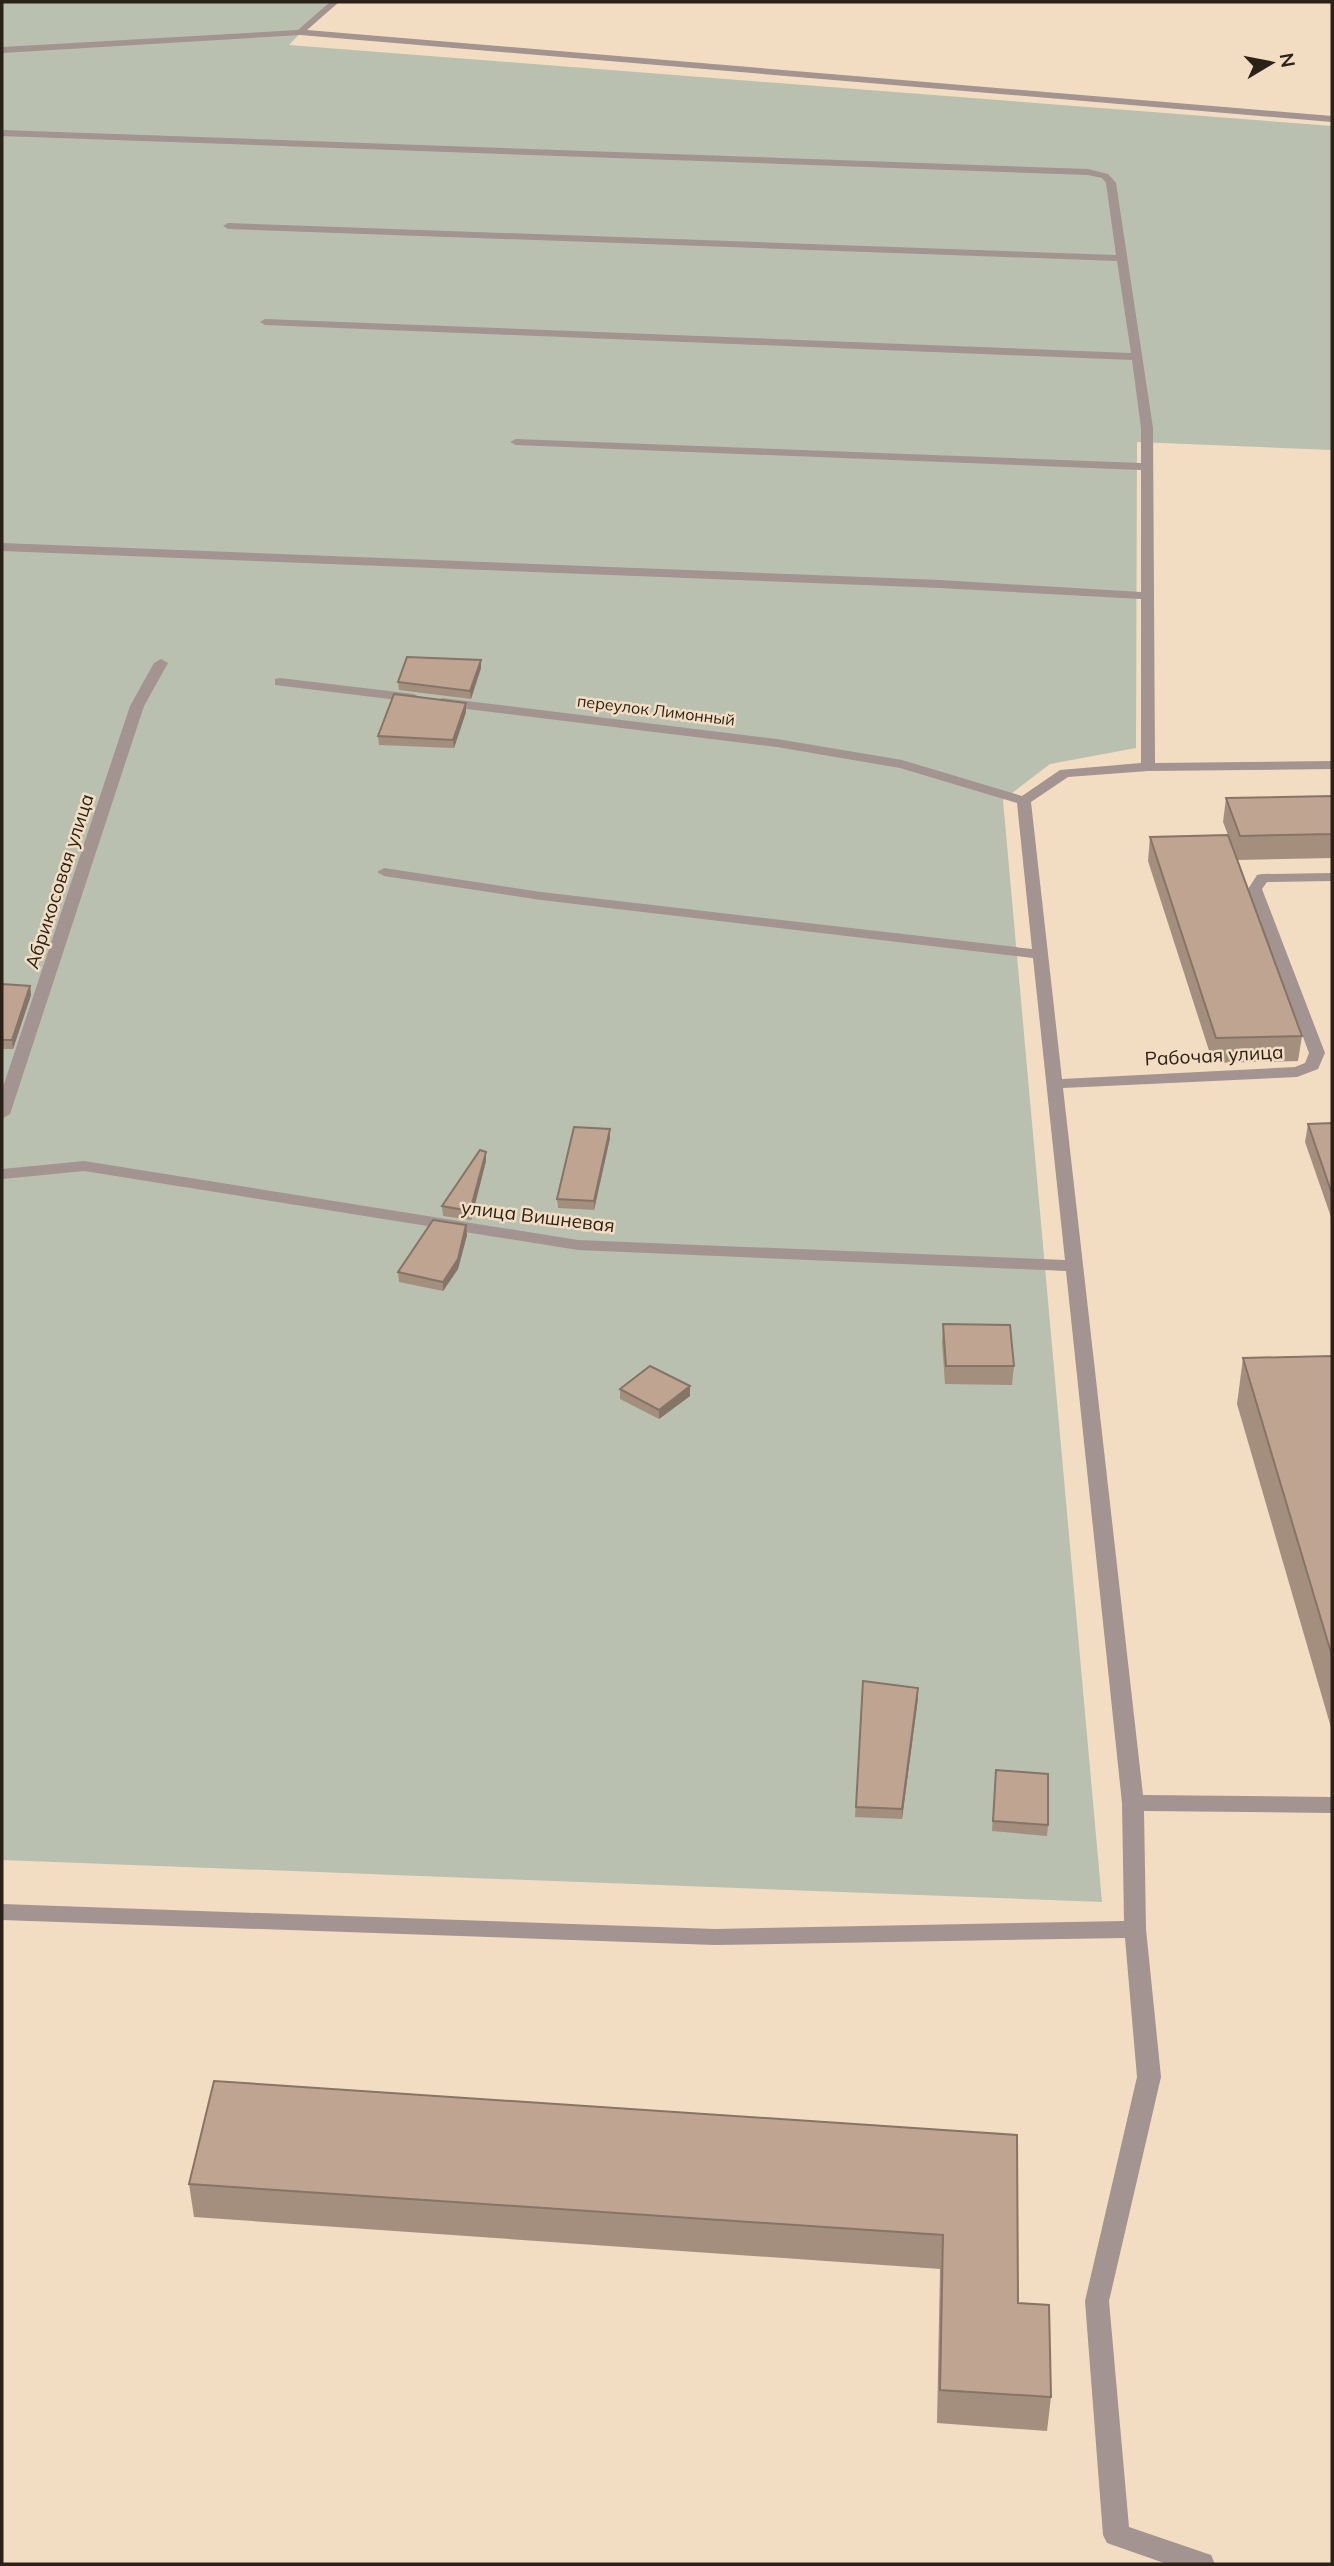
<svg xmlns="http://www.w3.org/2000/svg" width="1334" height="2566" font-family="Mulish,sans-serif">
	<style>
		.green { fill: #b9c0b0 }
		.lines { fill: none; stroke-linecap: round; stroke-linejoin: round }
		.minor { fill: #a39391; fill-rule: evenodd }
		.wall { fill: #a48e7d }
		.shaded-wall { fill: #867466 }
		.building { fill: #bfa591; stroke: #867466; stroke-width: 2 }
		.labels { text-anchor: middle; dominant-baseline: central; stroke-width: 5; stroke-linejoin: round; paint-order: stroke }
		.far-street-label { font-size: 16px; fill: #2a2219; stroke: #f2ddc3 }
		.street-label { font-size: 19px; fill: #2a2219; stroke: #f2ddc3 }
	</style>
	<rect width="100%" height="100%" fill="#f2ddc3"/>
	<path class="green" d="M2,2H330L289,45L1332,126V450L1137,442L1136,748L1050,764L1003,800L1102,1902L2,1860Z"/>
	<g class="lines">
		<g class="minor">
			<path d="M330,2H339L307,30L1332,116V122L300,35L2,53V47L298,30Z"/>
			<path d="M2,130L1088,169L1108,174L1116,183L1153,428L1155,763L1332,761V769L1148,771L1068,777L1031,802L1062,1079L1295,1067L1305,1063L1309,1053L1248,889L1257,875L1262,874L1332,873V881L1267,882L1262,889L1325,1053L1318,1069L1297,1077L1063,1088L1143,1795L1332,1797V1813L1144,1811L1146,1929L1161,2077L1109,2301L1129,2527L1211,2555L1215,2564H1167L1107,2543L1103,2535L1085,2301L1137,2077L1125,1938L715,1945L2,1920V1904L715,1929L1124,1921L1122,1803L1066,1271L578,1250L84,1171L2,1179V1169L84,1161L578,1240L1065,1260L1033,958L541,900L384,876L377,872L384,868L541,892L1032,949L1017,803L900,768L777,747L442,706L435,702L442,698L777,739L902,760L1022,796L1060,770L1141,763V599L940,588L2,551V543L940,580L1141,592V470L516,445L510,442L516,439L1141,463V428L1132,360L265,325L260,322L265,319L1131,353L1117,261L228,229L223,226L228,223L1116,255L1106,183L1102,178L1088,175L2,136Z"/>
			<path d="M161,659L168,663L144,706L10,1114L2,1119V1090L130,706L154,663Z"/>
			<path d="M280,678L414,694L421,698L414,702L275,685V679Z"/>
		</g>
	</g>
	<g class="wall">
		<path d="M481,660V668L471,699L399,690L398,682Z"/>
		<path d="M466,703V712L454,748L379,745L378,736Z"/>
		<path d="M1332,796V858L1238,860L1302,1036L1298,1061L1213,1063L1148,861L1150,837L1228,835L1223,822L1226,798Z"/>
		<path d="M2,984L30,986L31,995L13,1049H2Z"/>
		<path d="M1332,1123V1220L1305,1142L1308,1124Z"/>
		<path d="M610,1138L594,1210L558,1208L557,1199Z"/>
		<path d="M486,1161L471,1220L443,1216L442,1206Z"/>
		<path d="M466,1225L467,1235L458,1269L443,1291L399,1282L398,1272Z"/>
		<path d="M943,1324L1014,1366L1012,1385L945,1384L942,1343Z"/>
		<path d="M1332,1356V1731L1237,1404L1243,1358Z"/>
		<path d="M690,1386V1396L659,1419L620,1399V1389Z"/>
		<path d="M863,1681L918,1698L902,1819L855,1817Z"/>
		<path d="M996,1770L1048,1825L1047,1836L992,1831Z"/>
		<path d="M1017,2135L1018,2303L1051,2397L1047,2431L937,2423L940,2269L194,2217L189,2184Z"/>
	</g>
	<g class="shaded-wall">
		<path d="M481,660V668L471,699L470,691Z"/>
		<path d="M466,703V712L454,748L453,740Z"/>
		<path d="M30,986L31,995L13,1049L12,1040Z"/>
		<path d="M610,1129V1138L594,1210V1201Z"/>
		<path d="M486,1152V1161L471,1220L470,1211Z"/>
		<path d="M466,1225L467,1235L458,1269L443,1291V1282Z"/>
		<path d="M690,1386V1396L659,1419V1410Z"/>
		<path d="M918,1688V1698L902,1819V1809Z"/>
	</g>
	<g class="building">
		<path d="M407,657L481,660L470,691L398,682Z"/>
		<path d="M394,694L466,703L453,740L378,736Z"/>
		<path d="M1332,796V834L1240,836L1226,798Z"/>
		<path d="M1228,835L1302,1036L1216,1038L1150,837Z"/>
		<path d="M2,984L30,986L12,1040H2Z"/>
		<path d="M1332,1123V1194L1308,1124Z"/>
		<path d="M574,1127L610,1129L594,1201L557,1199Z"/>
		<path d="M480,1150L486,1152L470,1211L442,1206Z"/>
		<path d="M433,1220L466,1225L458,1259L443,1282L398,1272Z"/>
		<path d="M943,1324L1010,1325L1014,1366H946Z"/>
		<path d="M1332,1356V1656L1243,1358Z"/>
		<path d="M650,1366L690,1386L659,1410L620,1389Z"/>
		<path d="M863,1681L918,1688L902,1809L856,1807Z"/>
		<path d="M996,1770L1048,1774V1825L993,1821Z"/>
		<path d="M214,2081L1017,2135L1018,2303L1049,2305L1051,2397L940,2390L943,2235L189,2184Z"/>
	</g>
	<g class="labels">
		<g class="far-street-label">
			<text transform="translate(656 710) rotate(7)">переулок Лимонный</text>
		</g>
		<g class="street-label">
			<text transform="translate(59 881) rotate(-72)">Абрикосовая улица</text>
			<text transform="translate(1214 1055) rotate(-3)">Рабочая улица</text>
			<text transform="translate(538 1216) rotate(7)">улица Вишневая</text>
		</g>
	</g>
	<rect width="1334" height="2566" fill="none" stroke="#2a2219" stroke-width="7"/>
	<g transform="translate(1271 63) rotate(80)" stroke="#f2ddc3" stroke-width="5" paint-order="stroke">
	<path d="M0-5L12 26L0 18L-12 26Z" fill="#2a2219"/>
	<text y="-10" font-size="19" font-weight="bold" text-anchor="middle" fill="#2a2219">N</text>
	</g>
</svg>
